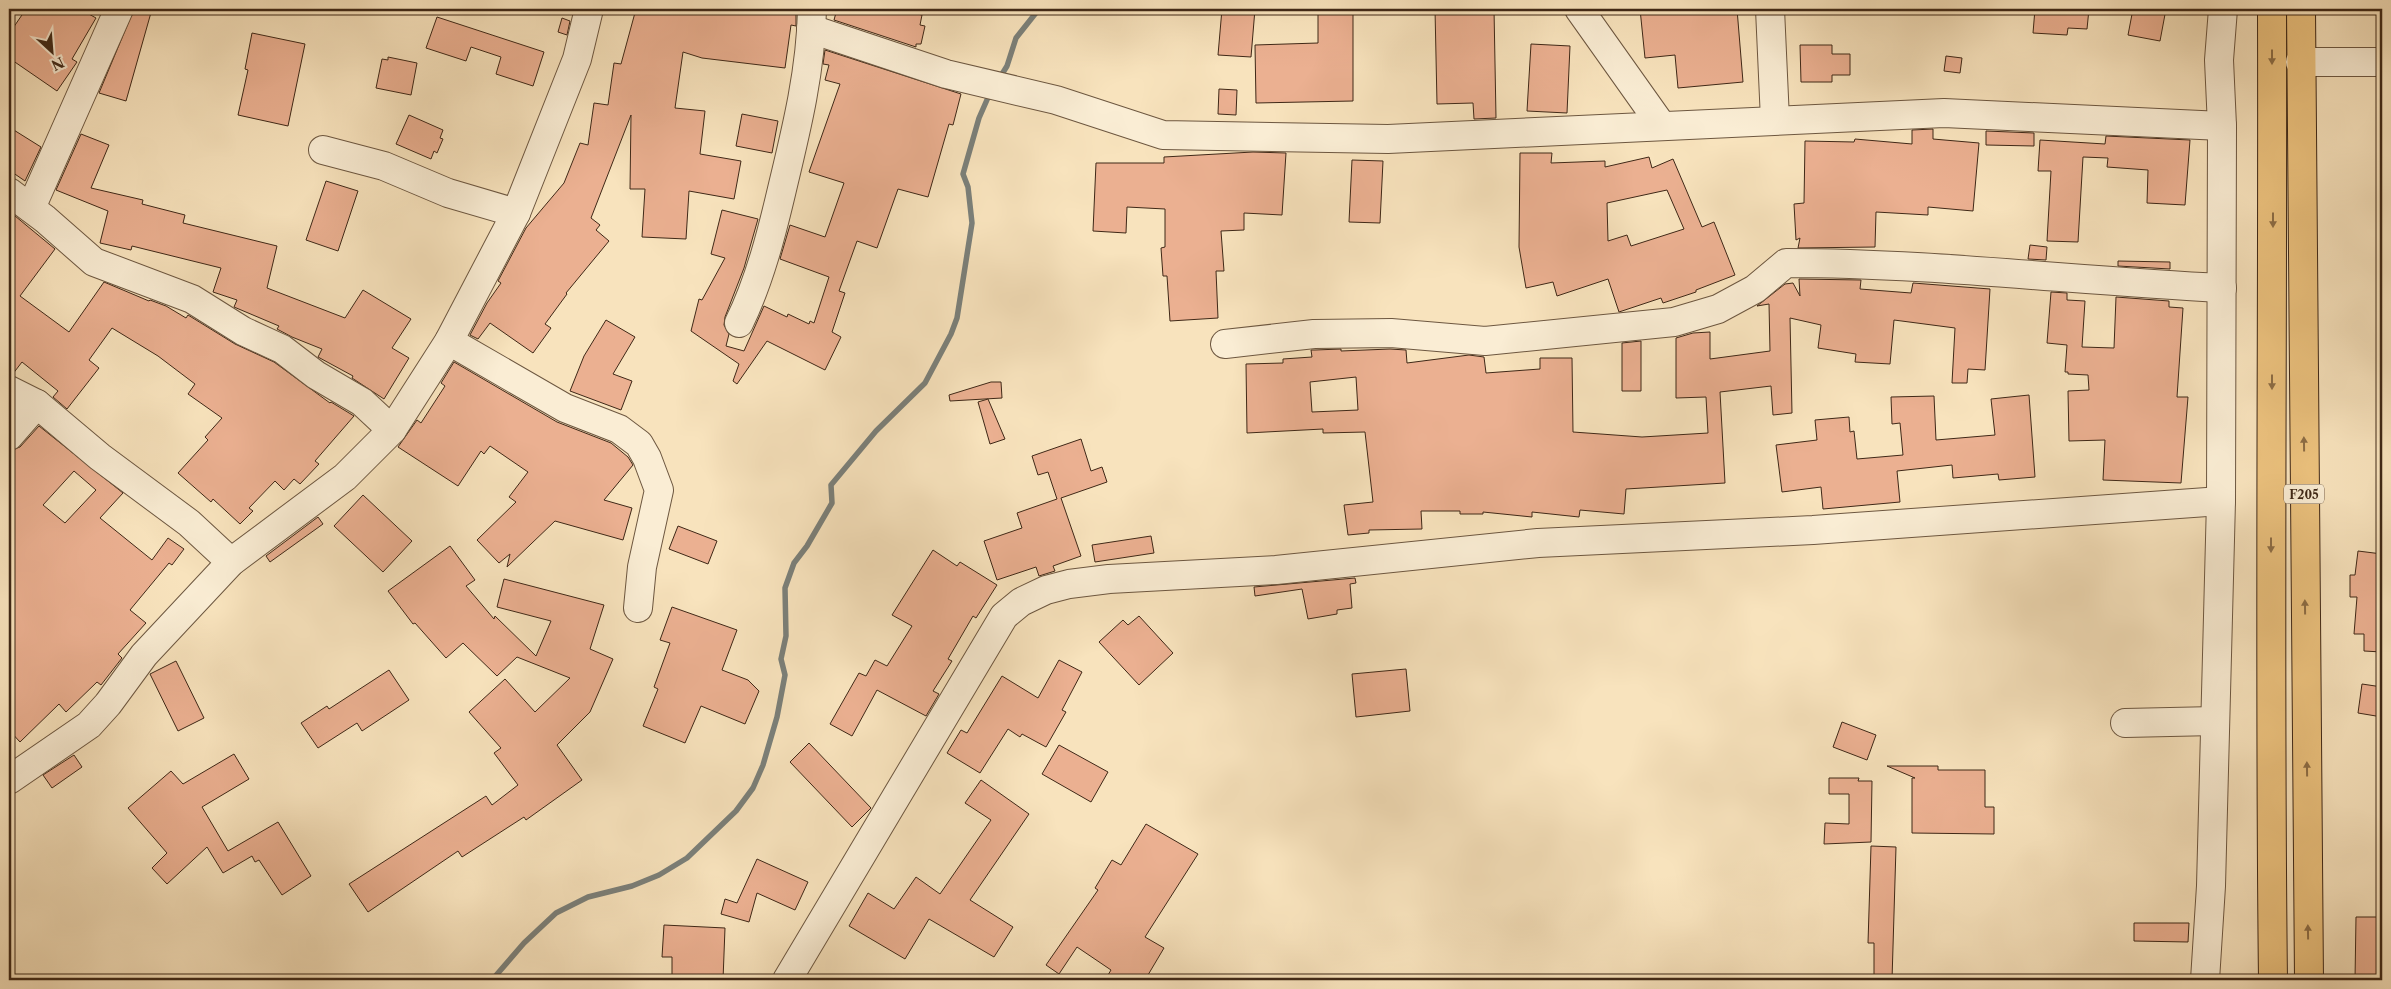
<svg xmlns="http://www.w3.org/2000/svg" width="2391" height="989" font-family="'Libre Caslon Text',serif">
	<style>
		.lines { fill: none; stroke-linecap: round; stroke-linejoin: round }
		.stream { stroke: #7b807a; stroke-width: 5.5 }
		.building { fill: #ebb091; stroke: #3f2817; fill-rule: evenodd }
		.minor-casing { stroke: #6d5740; stroke-width: 30 }
		.major-casing { stroke: #3f2817; stroke-width: 30 }
		.minor { stroke: #faedd4; stroke-width: 28 }
		.major { stroke: #ecc27e; stroke-width: 28 }
		.oneway { fill: #8d6d45 }
		.labels { text-anchor: middle; dominant-baseline: central; stroke-width: 4; stroke-linejoin: round; paint-order: stroke }
		.shield { fill: #faedd4; stroke: #776350; stroke-width: 1 }
		.shield-label { font-size: 12px; font-weight: bold; fill: #3f2817 }
	</style>
	<rect width="100%" height="100%" fill="#f8e3bd"/>
	<filter id="stains"><feTurbulence type="fractalNoise" baseFrequency=".004" numOctaves="4"/><feColorMatrix values="0 0 0 0 .2 0 0 0 0 .09 0 0 0 0 .02 0 0 0 .5 -.17"/></filter>
	<radialGradient id="worn" r=".72"><stop offset=".6" stop-color="#630" stop-opacity="0"/><stop offset="1" stop-color="#630" stop-opacity=".3"/></radialGradient>
	<g class="lines">
		<g class="stream">
			<path d="M999,79L1007,66L1016,38L1039,9"/>
			<path d="M492,980L524,943L556,913L588,897L632,886L659,875L687,858L736,811L753,788L763,765L777,717L785,675L781,659L786,636L785,588L794,563L807,546L832,503L831,485L876,431L925,383L951,334L957,318L972,223L968,187L963,174L979,118L990,93"/>
		</g>
	</g>
	<g class="building">
		<path d="M26,9H80L96,18L72,59L77,62L57,91L9,58V34Z"/>
		<path d="M134,9H152L126,101L99,93Z"/>
		<path d="M636,9H796V26L791,25L785,68L702,58L683,52L675,108L705,111L700,154L741,161L734,199L689,191L686,239L642,237L645,189H630L631,115L591,218L600,225L596,230L609,241L566,293L567,294L545,324L551,328L533,353L490,323L478,339L470,335L487,303L501,283L498,281L526,228L564,183L580,143L588,145L594,103L608,105L614,63L621,64Z"/>
		<path d="M837,9H891L922,15L920,25L925,26L921,44H916V47L834,20Z"/>
		<path d="M1222,9H1255L1251,57L1218,55Z"/>
		<path d="M1318,9H1353V101L1256,103L1255,45L1318,43Z"/>
		<path d="M1435,9H1494L1496,118L1474,119L1473,103L1437,104Z"/>
		<path d="M1640,9H1737L1743,82L1678,88L1675,55L1645,58Z"/>
		<path d="M2035,9H2089L2087,29L2068,28L2067,35L2033,33Z"/>
		<path d="M2133,9H2166L2160,41L2128,35Z"/>
		<path d="M437,17L544,52L533,86L496,74L501,57L471,47L466,61L426,48Z"/>
		<path d="M562,18L570,21L567,35L558,32Z"/>
		<path d="M252,33L305,44L288,126L238,115L248,70L245,69Z"/>
		<path d="M1531,44L1570,46L1567,113L1527,111Z"/>
		<path d="M1800,45H1832V54H1850V75H1832V82H1801Z"/>
		<path d="M825,50L961,94L953,125L949,124L928,197L898,189L877,248L857,241L839,291L845,293L832,332L841,337L825,370L767,341L737,384L733,381L739,364L691,331L699,299L702,300L725,258L711,254L722,210L758,219L744,268L725,317L724,325L729,334L726,346L744,351L764,306L787,317L788,314L809,324L810,321L814,323L829,277L780,259L790,225L825,237L844,183L809,172L840,84L825,80L829,65L823,64Z"/>
		<path d="M1946,56L1962,58L1960,73L1944,71Z"/>
		<path d="M388,57L417,63L411,95L376,88L382,59L388,60Z"/>
		<path d="M1219,89L1237,90L1236,115L1218,114Z"/>
		<path d="M742,114L778,121L772,153L736,146Z"/>
		<path d="M409,115L443,130L440,138L443,139L437,153L434,151L431,159L396,144Z"/>
		<path d="M9,127L41,147L25,181L9,170Z"/>
		<path d="M1933,129V139L1979,143L1973,211L1928,207V215L1876,212L1875,247L1798,248L1800,238L1796,240L1794,204L1804,203L1805,141L1854,142L1855,139L1912,144V130Z"/>
		<path d="M1986,131L2034,133V146L1986,145Z"/>
		<path d="M81,134L109,145L91,188L143,200L142,204L185,215L183,223L277,246L267,288L345,318L363,290L411,319L392,348L409,358L384,399L352,378L353,376L318,357L322,349L292,337L277,329L279,326L234,307L237,300L213,292L221,268L132,246L131,250L100,243L108,211L56,190Z"/>
		<path d="M2106,136L2190,140L2185,205L2147,203L2148,170L2107,167L2108,158L2083,157L2078,242L2047,241L2051,171H2038L2040,140L2105,144Z"/>
		<path d="M1253,152L1286,153L1282,215L1244,213V230L1221,231L1224,271H1216L1218,318L1170,321L1167,276H1163L1161,248L1165,247V209L1127,207L1126,233L1093,231L1096,163H1164V157Z"/>
		<path d="M1520,153H1552L1551,163L1605,161V167L1649,157L1652,168L1673,159L1702,227L1714,222L1735,275L1696,290V292L1663,303L1661,298L1619,312L1608,279L1557,296L1553,282L1526,288L1519,247ZM1667,190L1684,229L1631,246L1627,235L1608,241L1607,203Z"/>
		<path d="M1352,160L1383,161L1380,223L1349,222Z"/>
		<path d="M326,181L358,191L338,251L306,240Z"/>
		<path d="M9,211L55,249L20,296L69,332L104,282L149,301L150,300L166,306L186,318L188,315L235,344L274,362L330,403L331,402L354,416L315,461L319,464L300,484L294,479L284,490L275,481L249,508L253,511L240,524L213,499L211,502L178,473L208,440L205,437L222,418L188,394L195,384L158,356L112,328L89,360L99,368L67,409L53,397L58,391L22,362L12,375L9,374Z"/>
		<path d="M2030,245L2047,247L2046,260L2028,259Z"/>
		<path d="M2118,261L2170,262V269L2118,266Z"/>
		<path d="M1799,279L1861,280L1860,289L1911,293L1913,283L1990,289L1985,370L1968,369L1967,383H1952L1955,328L1894,320L1890,364L1855,362L1856,354L1818,348L1821,325L1790,318L1792,413L1773,415L1771,386L1720,392L1725,483L1626,489L1624,514L1580,510L1579,517L1532,512V517L1483,512V514H1460V511H1421L1422,529L1369,530V533L1348,535L1344,505L1373,502L1365,432L1323,433V429L1247,433L1246,364L1283,363V359L1312,357L1311,350H1315L1341,349V351L1390,349L1406,350L1407,363L1469,355L1484,357L1486,373L1540,369V358H1572L1573,432L1642,437L1708,433L1706,397L1676,398V338L1693,333L1710,332V359L1770,351L1769,304L1757,306L1785,284L1793,283L1800,296ZM1356,377L1358,410L1312,412L1310,382Z"/>
		<path d="M2051,292L2067,293V300L2085,301L2082,347L2114,348L2116,297L2169,301V307L2183,308L2177,397H2188L2181,483L2103,480L2105,440L2069,441L2068,391L2089,390L2088,375L2068,374V372H2065L2067,345L2047,343Z"/>
		<path d="M606,320L635,337L613,374L632,381L621,410L570,391L584,356Z"/>
		<path d="M1641,341V391H1622V343Z"/>
		<path d="M454,362L557,422L611,443L628,457L633,465L604,500L632,508L623,540L555,521L507,567L510,554L499,563L477,540L516,502L509,497L528,472L490,446L484,454L481,451L458,486L398,447L417,420L421,423L445,386L441,383Z"/>
		<path d="M991,382H1001L1002,398L950,401L949,395Z"/>
		<path d="M2029,395L2035,477L1999,480L1998,474L1953,478L1952,465L1897,471L1900,502L1823,509L1821,487L1782,492L1776,445L1817,440L1815,420L1849,417L1850,432L1854,431L1857,459L1903,455L1900,423L1892,424L1891,397L1934,396L1936,440L1995,435L1991,399Z"/>
		<path d="M988,399L1005,439L990,444L978,402Z"/>
		<path d="M39,426L123,493L100,518L152,560L168,538L184,549L172,565L169,563L130,610L146,623L118,654L122,658L101,685L97,682L66,712L59,704L20,742L9,730V451L20,447ZM74,471L96,490L65,523L43,505Z"/>
		<path d="M1081,439L1091,471L1102,467L1107,482L1061,498L1081,556L1053,566L1055,571L1039,576L1036,567L997,580L984,541L1022,528L1017,513L1057,499L1048,472L1038,475L1032,456Z"/>
		<path d="M363,495L412,541L383,572L334,526Z"/>
		<path d="M318,517L323,524L270,562L266,556Z"/>
		<path d="M678,526L717,541L708,564L669,549Z"/>
		<path d="M1151,536L1154,553L1095,562L1092,545Z"/>
		<path d="M450,546L475,580L466,586L494,619L495,616L536,656L551,621L497,607L504,579L604,605L590,649L613,659L590,712L557,745L582,780L526,820L524,817L462,857L458,851L368,912L349,884L486,796L492,805L518,785L494,753L501,748L469,712L505,679L535,712L570,678L517,657L497,676L463,643L446,658L415,623L413,624L388,591Z"/>
		<path d="M933,550L957,566L960,562L997,585L976,618L973,616L948,659L952,661L933,691L939,694L926,716L877,690L852,736L830,724L859,673L866,676L875,660L887,666L912,626L892,615Z"/>
		<path d="M2358,551L2382,554V652L2364,651V634H2354L2357,597H2350V575H2355Z"/>
		<path d="M1355,578L1356,583L1350,584L1352,608L1337,610V614L1308,619L1302,589L1255,596L1254,587Z"/>
		<path d="M672,607L737,630L722,670L748,680L759,691L745,724L701,706L685,743L643,726L658,689L654,687L670,643L660,640Z"/>
		<path d="M1139,616L1173,653L1139,685L1099,642L1123,620L1128,625Z"/>
		<path d="M1059,660L1082,672L1062,710L1066,712L1046,747L1022,734L1020,737L1008,729L980,773L947,753L961,730L967,733L1002,676L1038,698Z"/>
		<path d="M176,661L204,718L178,731L150,674Z"/>
		<path d="M1406,669L1410,711L1356,717L1352,674Z"/>
		<path d="M389,670L409,700L362,731L357,723L318,748L301,723L327,706L329,709Z"/>
		<path d="M2362,684L2382,687V717L2358,713Z"/>
		<path d="M1842,722L1876,735L1867,760L1833,747Z"/>
		<path d="M809,743L871,808L852,827L790,762Z"/>
		<path d="M1059,745L1108,772L1091,802L1042,774Z"/>
		<path d="M234,754L249,779L202,807L228,851L278,822L311,876L282,895L259,860L255,862L252,856L223,873L207,847L167,884L152,868L167,853L128,808L171,771L183,784Z"/>
		<path d="M74,755L82,767L52,788L43,775Z"/>
		<path d="M1887,766H1938V770H1985V807H1994V834L1912,833V778H1915Z"/>
		<path d="M1829,778H1859L1858,781H1872L1871,842L1824,844L1825,823L1849,824V794H1829Z"/>
		<path d="M981,780L1029,814L970,900L1013,927L994,957L929,919L905,959L849,926L868,893L894,909L916,877L940,894L991,820L965,803Z"/>
		<path d="M1146,824L1198,854L1145,937L1164,948L1145,980H1105L1111,970L1077,947L1059,974L1046,965L1098,890L1095,888L1112,860L1121,865Z"/>
		<path d="M1871,846L1896,847L1892,980H1874V943H1868Z"/>
		<path d="M757,859L808,882L795,910L757,893L749,922L721,914L725,899L737,903Z"/>
		<path d="M2356,917H2382V980H2355Z"/>
		<path d="M2134,923H2189L2188,942L2134,941Z"/>
		<path d="M664,925L725,928L723,980H672V957H662Z"/>
	</g>
	<g class="lines">
		<g class="minor-casing">
			<g id="minor">
				<path d="M1579,9L1662,126"/>
				<path d="M1770,9L1775,120"/>
				<path d="M811,29L946,74L1056,100L1163,135L1388,139L1944,113L2222,126"/>
				<path d="M2300,62H2382"/>
				<path d="M323,150L384,166L448,193L516,213"/>
				<path d="M9,192L45,219L94,262L192,299L243,331L282,349L316,375L362,402L392,430"/>
				<path d="M31,208L119,9"/>
				<path d="M739,323C760,280 772,232 783,185C797,127 811,69 812,9"/>
				<path d="M449,341L565,408L619,429L639,444L647,458L659,490L642,567L638,608"/>
				<path d="M1225,344L1314,334L1391,333L1485,341L1674,322L1718,309L1755,289L1786,263C1931,263 2077,281 2222,288"/>
				<path d="M9,390L37,404L100,457L189,523L231,562"/>
				<path d="M9,436L37,404"/>
				<path d="M2125,723L2215,721"/>
				<path d="M9,780L89,725L108,704L144,655L231,562L345,477L392,430L449,341L516,213L577,59L589,9"/>
				<path d="M787,980L1004,616L1021,602L1046,590L1069,584L1109,579L1276,570L1538,543L1813,530L2221,501"/>
				<path d="M2205,980L2211,886L2221,501L2222,126L2219,60L2223,9"/>
			</g>
		</g>
		<g class="major-casing">
			<g id="major">
				<path d="M2272,9C2273,333 2269,656 2273,980"/>
				<path d="M2301,9L2309,980"/>
			</g>
		</g>
		<use href="#minor" class="minor"/>
		<use href="#major" class="major"/>
	</g>
	<defs><path id="oneway-solid" d="M-6-.8H1V-3.2L6.5 0L1 3.2V.8H-6Z" transform="scale(1.25)"/></defs>
	<g class="oneway">
		<use href="#oneway-solid" transform="translate(2272 57) rotate(90)"/>
		<use href="#oneway-solid" transform="translate(2273 220) rotate(90)"/>
		<use href="#oneway-solid" transform="translate(2272 382) rotate(90)"/>
		<use href="#oneway-solid" transform="translate(2304 444) rotate(-91)"/>
		<use href="#oneway-solid" transform="translate(2271 545) rotate(90)"/>
		<use href="#oneway-solid" transform="translate(2305 607) rotate(-91)"/>
		<use href="#oneway-solid" transform="translate(2307 769) rotate(-91)"/>
		<use href="#oneway-solid" transform="translate(2308 932) rotate(-91)"/>
	</g>
	<g class="labels">
		<rect class="shield" x="2284" y="484.5" width="40" height="19" rx="4"/>
		<g class="shield-label">
			<text x="2304" y="494">F205</text>
		</g>
	</g>
	<rect width="2391" height="989" fill="none" stroke="#f8e3bd" stroke-width="30"/>
	<rect x="10" y="10" width="2371" height="969" fill="none" stroke="#3f2817" stroke-width="2.5"/>
	<rect x="15" y="15" width="2361" height="959" fill="none" stroke="#3f2817"/>
	<g transform="translate(52 52) rotate(154)" stroke="#faedd4" stroke-width="4" paint-order="stroke">
	<path d="M0-4L9 19L0 12L-9 19Z" fill="#3f2817"/>
	<text y="-8" font-size="14" font-weight="bold" text-anchor="middle" fill="#3f2817">N</text>
	</g>
	<rect width="100%" height="100%" filter="url(#stains)"/>
	<rect width="100%" height="100%" fill="url(#worn)"/>
</svg>
